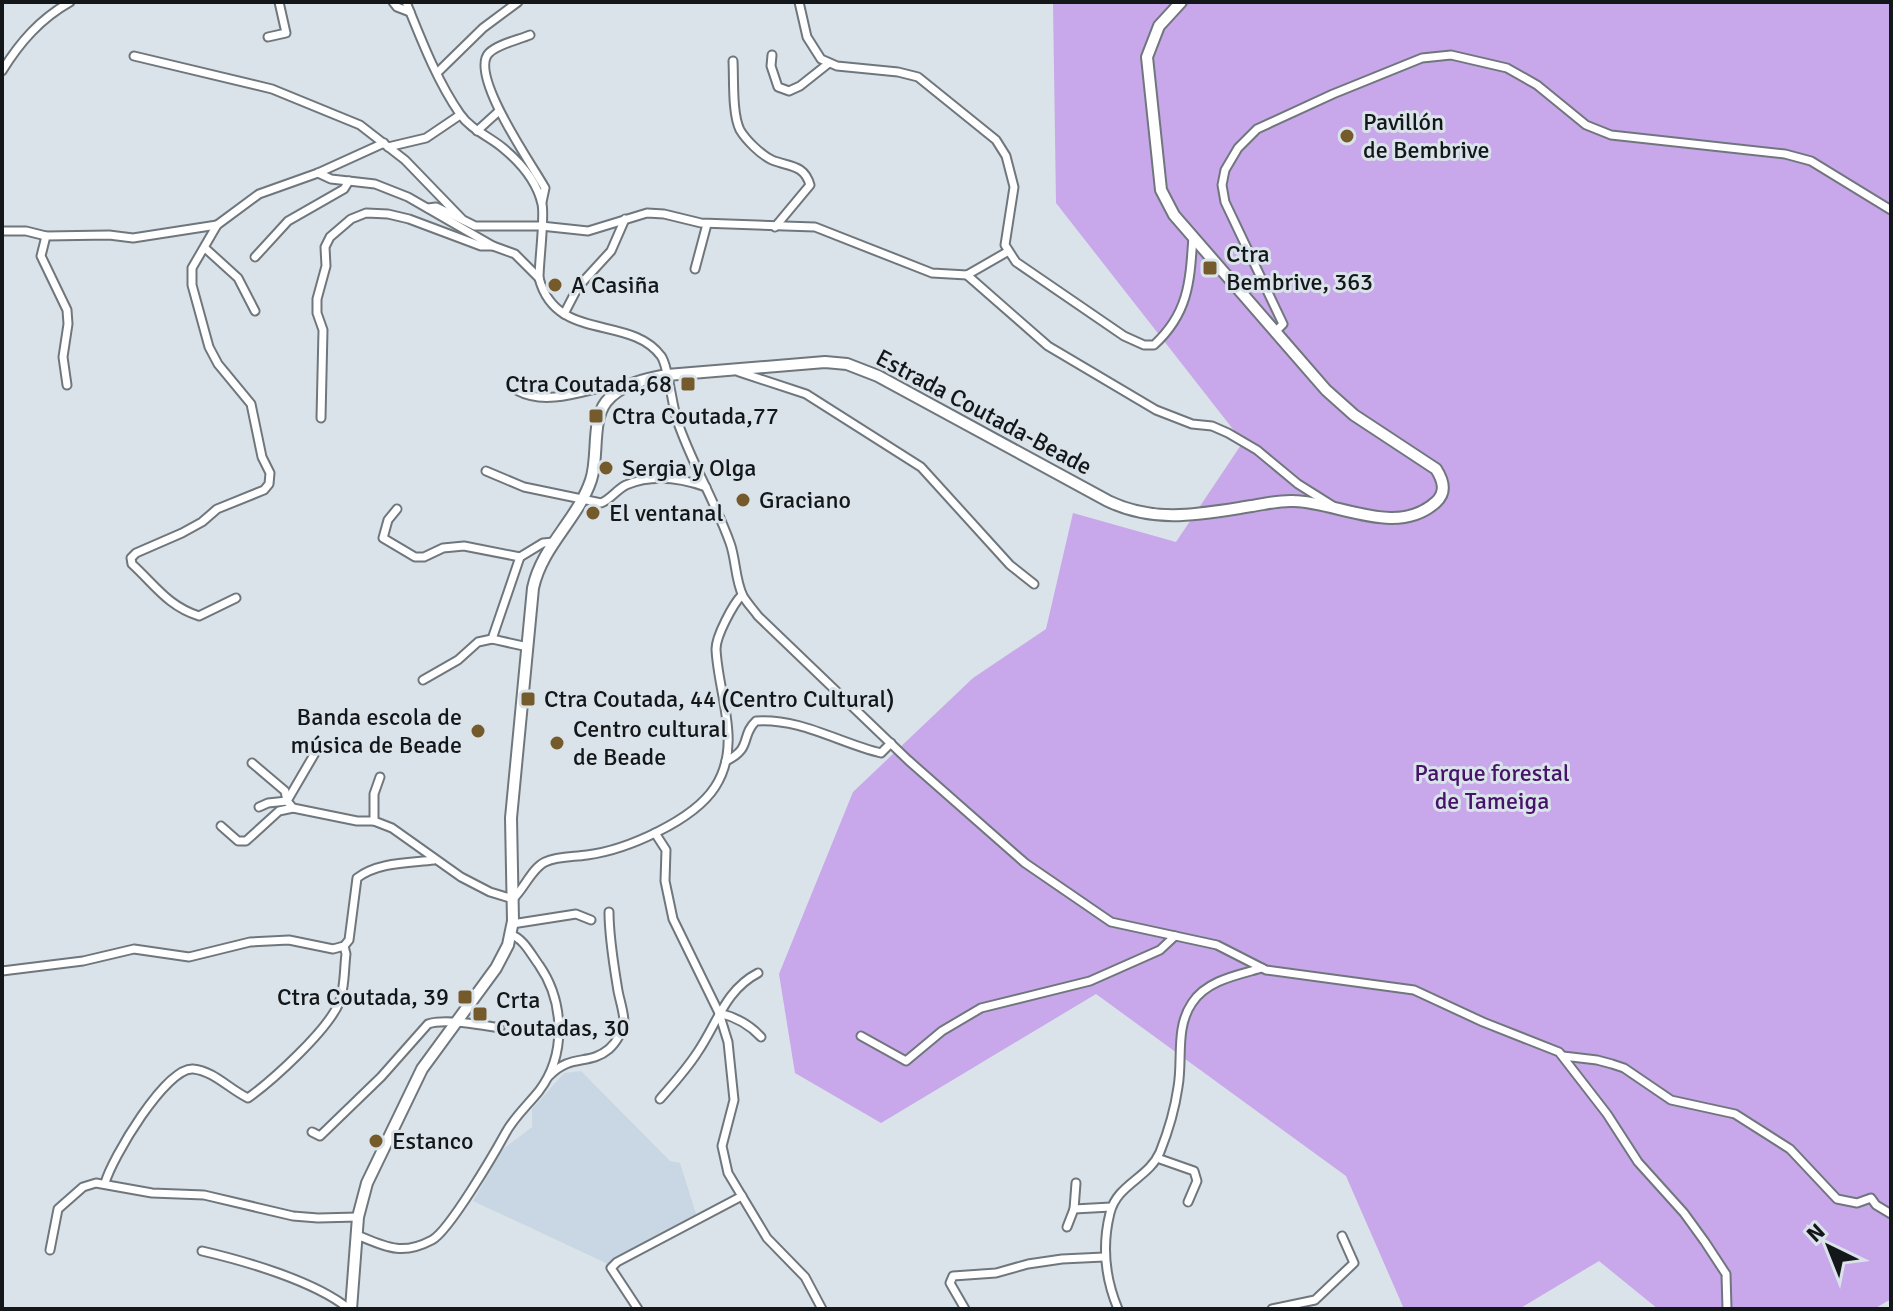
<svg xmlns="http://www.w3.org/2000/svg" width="1893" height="1311" font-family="Signika,sans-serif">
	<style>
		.built { fill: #c8d7e3 }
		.green { fill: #c8a7ea }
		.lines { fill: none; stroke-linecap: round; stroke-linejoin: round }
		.street-casing { stroke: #6f777d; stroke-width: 11 }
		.secondary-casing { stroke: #6f777d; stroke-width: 14 }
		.street { stroke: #fff; stroke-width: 7 }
		.secondary { stroke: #fff; stroke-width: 10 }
		.poi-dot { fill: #755a2c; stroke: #dae3e9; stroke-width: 3 }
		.labels { text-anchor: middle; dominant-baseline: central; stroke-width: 6; stroke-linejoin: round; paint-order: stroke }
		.poi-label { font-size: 24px; fill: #141719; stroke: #dae3e9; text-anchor: start }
		.street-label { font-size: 24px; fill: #141719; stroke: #dae3e9 }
		.park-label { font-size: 24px; fill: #451367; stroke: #dae3e9 }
	</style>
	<rect width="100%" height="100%" fill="#dae3e9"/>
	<path class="built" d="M581,1071L670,1161L680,1163L697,1217L608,1264L473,1201L503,1149L532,1127V1109L564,1073Z"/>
	<path class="green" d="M1053,2H1891V1299L1874,1309H1658L1599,1261L1519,1309H1404L1346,1176L1096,994L881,1123L795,1073L779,974L853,792L973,678L1046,629L1073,513L1176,542L1243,442L1056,203Z"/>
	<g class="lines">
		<g class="street-casing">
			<g id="street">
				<path d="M393,2L397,7L410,12"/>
				<path d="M406,2C421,39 437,81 460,114C471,130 489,136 503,148C520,162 537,182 542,204C545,218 539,261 539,278C556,343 630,314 661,356C668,365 672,405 677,420C691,462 715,501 730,543C736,559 735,580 743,596C747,603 753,609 758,616L908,760L1025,863L1111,922L1217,945L1266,970L1414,990L1483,1022L1559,1052L1607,1114L1638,1162L1684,1213L1705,1242L1726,1274L1727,1309"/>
				<path d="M799,2L807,37L821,59L837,66L898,72L918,77L996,140L1006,156L1014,187L1005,245L1016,262L1124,336L1144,345H1154C1189,313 1190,281 1193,236"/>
				<path d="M530,35C518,40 498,44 489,53C468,74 533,166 545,188L542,202"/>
				<path d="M268,37L286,33L279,2"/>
				<path d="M772,55L771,66L778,87L789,91L800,86L829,63"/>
				<path d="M134,56L272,89L360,125L405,160L463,220L475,226H541L588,231L647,213L664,214L701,223L815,227L932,273L967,275L1007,252"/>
				<path d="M733,61C734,79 732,114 740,130C746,140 761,155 772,160C789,167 804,164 810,185L775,227"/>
				<path d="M2,71C20,42 40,19 70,2"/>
				<path d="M438,72L483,28L518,2"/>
				<path d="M477,131L499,111"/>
				<path d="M388,147L426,138L460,115"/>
				<path d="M318,173L331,179L375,184L408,197L493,246L515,254L539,278"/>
				<path d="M428,208L436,207L461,219"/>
				<path d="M2,231H26L46,236L109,235L133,238L217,225"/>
				<path d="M46,236L41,256L67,310L68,324L63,357L67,385"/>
				<path d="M205,248L238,278L255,311"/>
				<path d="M255,257L288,221L344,189L349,181"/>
				<path d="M695,269L707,224"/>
				<path d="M967,275L1048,346L1156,410L1192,424L1212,426L1228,433L1257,450L1298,484L1333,506"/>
				<path d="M564,314L578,287L611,251L625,219"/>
				<path d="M1275,332L1283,324L1225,202L1222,185L1225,170L1238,148L1257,129L1333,94L1422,58L1451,55L1507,68L1537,85L1586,125L1611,135L1785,154L1811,161L1891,210"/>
				<path d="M739,372L806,394L921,467L1010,565L1034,584"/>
				<path d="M518,391C546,406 583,391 612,385L622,389"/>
				<path d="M321,418L323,330L317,313V299L326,266L325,247L330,237L351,219L366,213L388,214L409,219L481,246H493"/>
				<path d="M486,471L524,487L601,503C611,499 616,490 626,485C652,474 681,478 706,487"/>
				<path d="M397,509L388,520L383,538L415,557H424L443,548L464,546L520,557L543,543L553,542"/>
				<path d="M236,598L199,616C168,606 156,586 132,564L131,558L136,553L182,533L202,522L217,509L264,490L269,484L270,473L262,457L251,404L218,364L209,347L192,285V268L217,225L259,194L318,173L384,143"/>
				<path d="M492,639L528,647"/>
				<path d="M423,680L458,660L478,642L492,639L520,557"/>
				<path d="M726,761C753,748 740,736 756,721C801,718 839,743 881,753L891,743"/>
				<path d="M252,763L285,791L287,801L293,808L357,821H374L392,828L461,877L490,892L513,899C524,889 532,868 545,862C558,856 573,857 587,855C626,850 693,821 715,787C743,744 718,695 716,649C716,636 733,604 742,595"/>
				<path d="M259,807L268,803L287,801L315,753"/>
				<path d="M374,821V794L380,777"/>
				<path d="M221,826L238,841H246L279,811L293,808"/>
				<path d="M655,833L666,850L665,881L673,919L719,1013L728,1042L734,1100L722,1146L728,1173L767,1238L805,1277L822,1309"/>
				<path d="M512,924L576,914L591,920"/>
				<path d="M2,971L83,961L134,949L189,957L250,942L289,940L333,949L344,946L349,940L357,878C378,862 408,863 434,860"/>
				<path d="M719,1013C736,1017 749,1024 761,1037"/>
				<path d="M861,1036L906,1061L942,1031L981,1008L1090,981L1160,950L1175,936"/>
				<path d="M1563,1056L1597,1060L1612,1064L1624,1068L1671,1100L1735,1114L1790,1149L1837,1199L1857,1203L1871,1198L1876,1205L1891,1214"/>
				<path d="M549,1076C571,1053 589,1066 609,1049C616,1043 623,1031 624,1022C624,1013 620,1001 618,991C614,966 609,938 609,912"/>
				<path d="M660,1099C673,1084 686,1070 697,1053C717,1024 725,990 758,973"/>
				<path d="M312,1132L320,1136L381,1077L428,1024C444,1018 483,1025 500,1028"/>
				<path d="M1157,1158L1194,1171L1197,1181L1188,1202"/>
				<path d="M105,1183C112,1158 166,1067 193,1069C214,1071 229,1089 248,1098C273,1080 327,1031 339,1003C345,989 344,969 346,954L344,946"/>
				<path d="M1074,1209L1111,1207"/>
				<path d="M1067,1227L1074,1209L1076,1183"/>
				<path d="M357,1235C386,1247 402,1256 432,1240C449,1231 494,1154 505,1134C514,1117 527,1106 539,1091C567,1054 564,1001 539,965C530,953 524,939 510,934"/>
				<path d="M50,1250L58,1209L83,1187L96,1183L152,1193L204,1195L293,1216L318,1218L358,1217"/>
				<path d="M202,1251C245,1261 315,1281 349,1309"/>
				<path d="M638,1309L611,1268L617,1262L742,1196"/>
				<path d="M965,1309L950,1283L953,1276L996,1273L1028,1264L1062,1259L1104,1257"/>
				<path d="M1118,1309C1105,1278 1102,1245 1110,1213C1117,1184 1149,1178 1160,1152C1168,1132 1175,1108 1178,1087C1183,1059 1175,1028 1192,1003C1207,980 1238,975 1262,968"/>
				<path d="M1272,1309L1315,1300L1354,1263L1342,1236"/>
			</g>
		</g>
		<g class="secondary-casing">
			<path id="secondary" d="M351,1309L358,1217L367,1183L422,1069L496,968L508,945L513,921L511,818L533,588C542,546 578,519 591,480C599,456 591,422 606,402C620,384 646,379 667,375L825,362L847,364L878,376L1108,501C1156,524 1201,514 1252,506C1265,504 1280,500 1294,501C1338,502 1397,538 1436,502C1447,492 1443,480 1436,469L1354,415L1326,390L1174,215L1161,190L1147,57L1159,26L1181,2"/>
		</g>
		<use href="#street" class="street"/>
		<use href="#secondary" class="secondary"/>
	</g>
	<g class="poi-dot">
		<circle cx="1347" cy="136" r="8"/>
		<rect x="1202" y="260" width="16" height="16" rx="4"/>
		<circle cx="555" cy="285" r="8"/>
		<rect x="680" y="376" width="16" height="16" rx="4"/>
		<rect x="588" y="408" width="16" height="16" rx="4"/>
		<circle cx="606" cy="468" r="8"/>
		<circle cx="743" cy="500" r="8"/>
		<circle cx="593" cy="513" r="8"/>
		<rect x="520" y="691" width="16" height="16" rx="4"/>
		<circle cx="478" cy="731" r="8"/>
		<circle cx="557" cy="743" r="8"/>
		<rect x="457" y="989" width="16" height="16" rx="4"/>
		<rect x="472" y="1006" width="16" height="16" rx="4"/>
		<circle cx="376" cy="1141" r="8"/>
	</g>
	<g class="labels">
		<g class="poi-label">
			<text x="1363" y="122">Pavillón<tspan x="1363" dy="28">de Bembrive</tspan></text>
			<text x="1226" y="254">Ctra<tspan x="1226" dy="28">Bembrive, 363</tspan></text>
			<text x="571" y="285">A Casiña</text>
			<text x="672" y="384" text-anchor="end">Ctra Coutada,68</text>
			<text x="612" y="416">Ctra Coutada,77</text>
			<text x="622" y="468">Sergia y Olga</text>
			<text x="759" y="500">Graciano</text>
			<text x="609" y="513">El ventanal</text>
			<text x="544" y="699">Ctra Coutada, 44 (Centro Cultural)</text>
			<text x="462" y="717" text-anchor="end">Banda escola de<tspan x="462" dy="28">música de Beade</tspan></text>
			<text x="573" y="729">Centro cultural<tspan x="573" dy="28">de Beade</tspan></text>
			<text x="449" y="997" text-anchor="end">Ctra Coutada, 39</text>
			<text x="496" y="1000">Crta<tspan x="496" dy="28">Coutadas, 30</tspan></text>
			<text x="392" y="1141">Estanco</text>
		</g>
		<g class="street-label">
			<text transform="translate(984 412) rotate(28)">Estrada Coutada-Beade</text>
		</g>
		<g class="park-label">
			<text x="1492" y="773">Parque forestal<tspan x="1492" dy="28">de Tameiga</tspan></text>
		</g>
	</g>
	<rect width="1893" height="1311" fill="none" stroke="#141719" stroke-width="8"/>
	<g transform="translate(1829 1247) rotate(317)" stroke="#dae3e9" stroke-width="6" paint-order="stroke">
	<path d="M0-6L14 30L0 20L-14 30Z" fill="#141719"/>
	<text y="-12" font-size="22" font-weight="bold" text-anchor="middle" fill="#141719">N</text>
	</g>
</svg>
